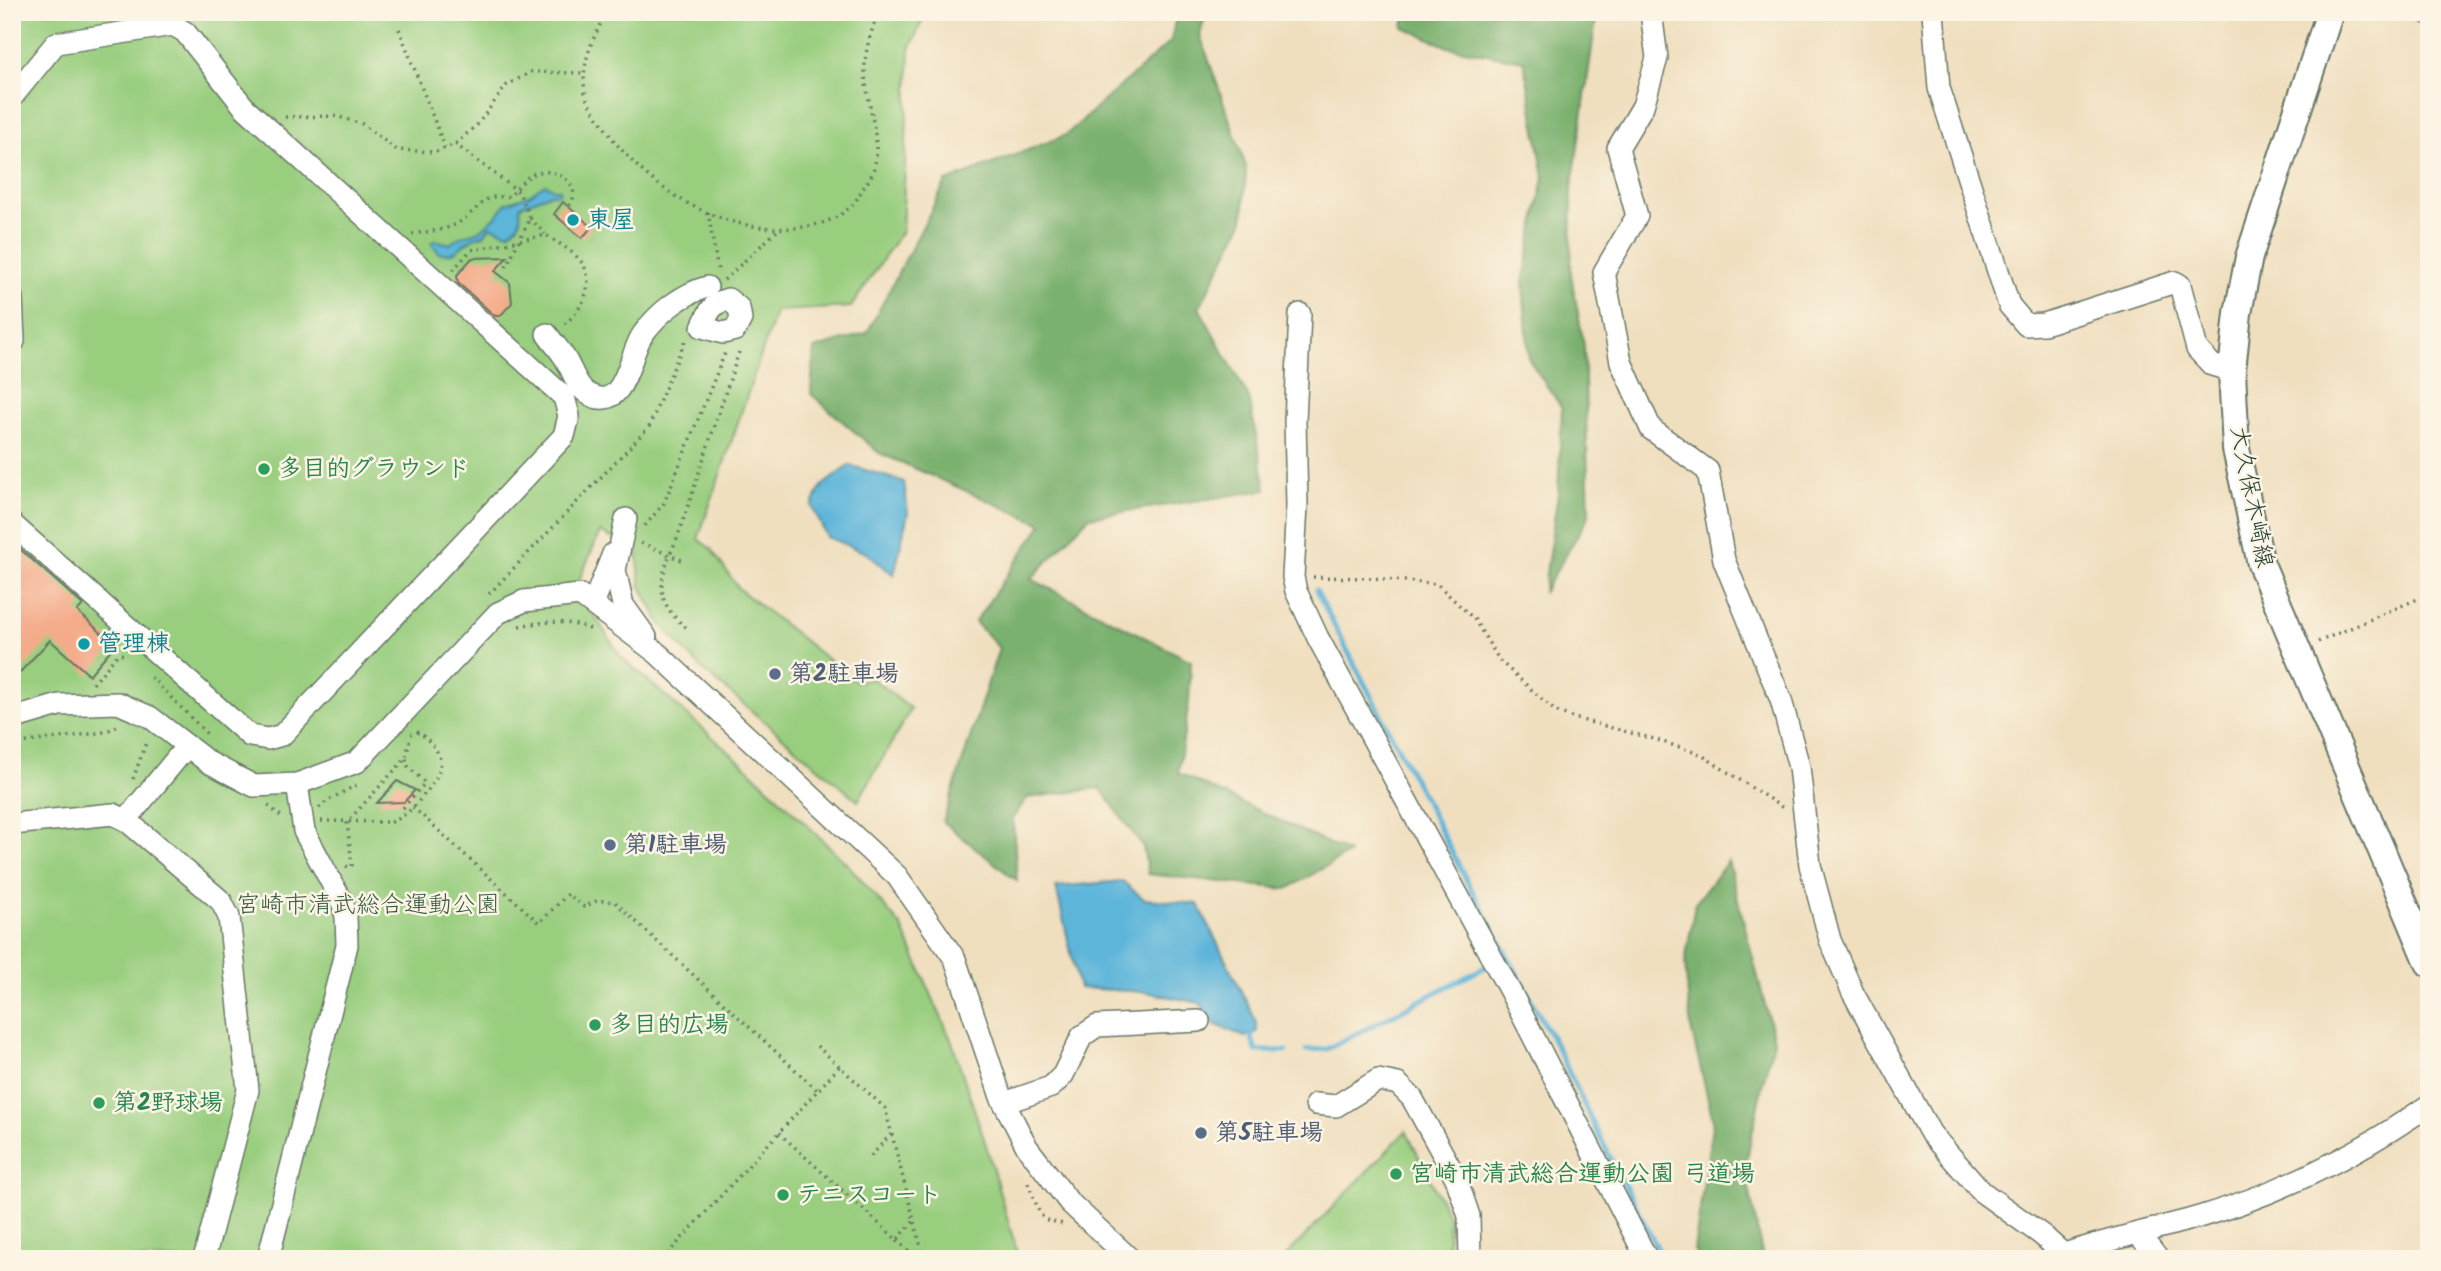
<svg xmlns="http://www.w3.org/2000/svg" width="2441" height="1271" font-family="Kalam,'Klee One',sans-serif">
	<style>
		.green { fill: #99ce7f; stroke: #5c865a; stroke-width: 2 }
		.forest { fill: #7ab16e; stroke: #4c7751; stroke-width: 2 }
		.water { fill: #5db5da; stroke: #3e7987; stroke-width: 2 }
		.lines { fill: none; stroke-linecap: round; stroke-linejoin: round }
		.stream { stroke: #5db5da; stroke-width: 5 }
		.building { fill: #f4ab8a }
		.minor-casing { stroke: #687665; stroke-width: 24 }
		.major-casing { stroke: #687665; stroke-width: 30 }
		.path { stroke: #687665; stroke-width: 3.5; stroke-dasharray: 2 5; stroke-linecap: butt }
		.minor { stroke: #fff; stroke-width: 21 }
		.major { stroke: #fff; stroke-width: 26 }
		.culture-dot { fill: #0f9aa8; stroke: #fcf5e5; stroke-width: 2.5 }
		.leisure-dot { fill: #2e9e5b; stroke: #fcf5e5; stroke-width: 2.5 }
		.service-dot { fill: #5c6f8a; stroke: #fcf5e5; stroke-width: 2.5 }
		.labels { text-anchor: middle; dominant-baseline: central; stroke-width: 5; stroke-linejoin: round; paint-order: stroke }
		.culture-label { font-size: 24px; font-weight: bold; fill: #0d838f; stroke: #fcf5e5; text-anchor: start }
		.leisure-label { font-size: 24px; font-weight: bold; fill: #27864d; stroke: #fcf5e5; text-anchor: start }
		.street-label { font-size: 24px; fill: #1f3d34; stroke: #fcf5e5 }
		.service-label { font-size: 24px; font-weight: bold; fill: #4e5e75; stroke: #fcf5e5; text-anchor: start }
		.park-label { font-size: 24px; fill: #375a43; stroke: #fcf5e5 }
	</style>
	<rect width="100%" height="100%" fill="#fcf5e5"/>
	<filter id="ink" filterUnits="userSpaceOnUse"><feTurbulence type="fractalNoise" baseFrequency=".0143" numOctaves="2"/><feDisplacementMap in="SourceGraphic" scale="14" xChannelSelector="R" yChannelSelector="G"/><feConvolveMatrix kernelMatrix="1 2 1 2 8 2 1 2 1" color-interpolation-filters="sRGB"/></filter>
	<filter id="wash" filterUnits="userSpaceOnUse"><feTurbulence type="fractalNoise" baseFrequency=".00686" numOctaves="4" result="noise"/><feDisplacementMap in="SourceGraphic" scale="28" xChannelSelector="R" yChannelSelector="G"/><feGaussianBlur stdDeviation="1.57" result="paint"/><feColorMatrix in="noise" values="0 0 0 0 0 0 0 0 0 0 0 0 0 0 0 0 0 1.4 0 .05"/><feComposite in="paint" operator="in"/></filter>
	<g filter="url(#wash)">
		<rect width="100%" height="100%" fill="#f0dfbf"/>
		<g class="green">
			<path d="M12,12H926L910,49L902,231L851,307L776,311L698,539L711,549L739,589L855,681L873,679L911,709L858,801L702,669L662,626L641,587L637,551L600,532L576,587L621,657L750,770L850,867L902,927L952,1042L985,1142L1019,1259H12Z"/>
			<path d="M1406,1131L1449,1217L1447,1259H1283Z"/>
		</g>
		<g class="forest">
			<path d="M1177,12H1206L1200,35L1246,167L1243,222L1199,308L1249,398L1266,490L1089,517L1031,579L1191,661L1189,701L1178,773L1349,853L1287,889L1148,874L1143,847L1100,788L1027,798L1013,818L1017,881L943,822L999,648L975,622L1042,524L879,453L811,394L814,349L867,333L946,182L1066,135L1171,41Z"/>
			<path d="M1406,12H1597L1572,188L1571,275L1584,346L1589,516L1543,593L1558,494L1562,408L1529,360L1523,283L1544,177L1524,61L1448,47L1403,27Z"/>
			<path d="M1728,861L1774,1040L1762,1086L1745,1168L1763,1259H1700L1694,1250L1713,1120L1691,1028L1685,963L1695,904Z"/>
		</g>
		<g class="water">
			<path d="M545,184L554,189H560L559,194H549L520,206C521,220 521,226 508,233L490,226L484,235C480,236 475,237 472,239C456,247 461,256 439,253L431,243L435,240L450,244C459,236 463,236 474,233C484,230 501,212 506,203L529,195Z"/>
			<path d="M849,465L904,482L908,513L894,575L866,553L827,537L812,506L822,486Z"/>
			<path d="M1122,881L1144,899L1198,904L1257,1023V1032L1245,1037L1214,1024L1200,1003L1146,992L1079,988L1056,887Z"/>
		</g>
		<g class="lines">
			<g class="stream">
				<path d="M1316,590L1468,883L1560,1053L1596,1130L1663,1259"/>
				<path d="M1250,1032L1256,1051H1286"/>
				<path d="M1306,1050L1327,1049L1487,966"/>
			</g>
		</g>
		<g id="blocks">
			<g class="building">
				<path d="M563,202L592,227L582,238L554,214Z"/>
				<path d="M507,257L495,271L510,283L512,303L500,316H495L458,283L457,275L472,258Z"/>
				<path d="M12,542L83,605L77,611L115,645L89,675L50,640L12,681Z"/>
				<path d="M397,781L415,790L404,802L377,803Z"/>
			</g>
		</g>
	</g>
	<g filter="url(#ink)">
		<use href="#blocks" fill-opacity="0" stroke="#687665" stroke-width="2"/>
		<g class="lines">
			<g class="minor-casing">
				<g id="minor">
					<path d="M1651,12L1657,58L1643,106L1618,148L1637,216L1604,272L1621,362L1651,429L1708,471L1724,560L1781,700L1799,767L1810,865L1830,940L1853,993L1931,1134L1982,1192L2042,1235L2063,1254"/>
					<path d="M1933,12L1939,88L2009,305L2026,325L2044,324L2175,282L2180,285L2197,349L2212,365L2232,371"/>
					<path d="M2426,12L2429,14"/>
					<path d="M12,97L56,43L173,25L185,32L244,107L564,397L569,416L564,436L282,735L268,739L250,736L12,524"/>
					<path d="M12,298L14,341L12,344"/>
					<path d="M728,299L739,308L741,319L735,330L723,333L702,327C708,313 712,303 728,299Z"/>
					<path d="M1300,314L1295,421L1297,505L1293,577L1296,591L1318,638L1511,993L1647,1259"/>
					<path d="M547,334C553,343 561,351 566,360C573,372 577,388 590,395C626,413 629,352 643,334C658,313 682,294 707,287"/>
					<path d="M626,519L615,570L623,605L646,637"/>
					<path d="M593,604L613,554"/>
					<path d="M12,719L59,705L118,703L150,717L208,762L254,786L297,784L357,762L498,613L524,601L580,595L657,653L897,876L955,959L1001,1097L1027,1147L1069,1202L1130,1259"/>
					<path d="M126,820L187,746"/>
					<path d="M12,824L113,814L126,820L221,901L229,917L248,1090L204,1259"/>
					<path d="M1004,1103L1051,1087L1063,1075L1082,1036L1097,1026L1199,1021"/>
					<path d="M1316,1104L1336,1106L1378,1080L1398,1084L1412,1098L1456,1178L1469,1216L1470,1259"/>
					<path d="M2138,1233L2158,1259"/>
					<path d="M268,1259L347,945L346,917L343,904L304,831L297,784"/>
					<path d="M2050,1259C2099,1241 2150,1231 2199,1217C2280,1193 2360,1153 2429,1105"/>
				</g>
			</g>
			<g class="major-casing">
				<path id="major" d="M2330,12L2249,257L2238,313L2232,371L2236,449L2261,564L2429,963"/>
			</g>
			<g class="path">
				<path d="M607,12C592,38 579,68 586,97C589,107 598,116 603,125C643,187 719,234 795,228C815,226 837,221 852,205C856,202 858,196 861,192C864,186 870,180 872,174C885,143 863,97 865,63C866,47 872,28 879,12"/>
				<path d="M606,14L641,12"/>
				<path d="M399,29L445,148"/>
				<path d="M285,117L336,116L362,124L397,150L435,152L455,144L477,125L507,85L531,72L583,73"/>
				<path d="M455,144L519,192L530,218L506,267"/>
				<path d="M708,212L718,271"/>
				<path d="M530,218L545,234"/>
				<path d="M412,234C425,232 440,231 452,226C465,221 476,207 488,199C494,195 503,198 510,196C518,188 525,176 536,173C557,166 586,187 568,207"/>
				<path d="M453,270L471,250L546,235C558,243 577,253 584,266C595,287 580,313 564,324"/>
				<path d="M724,280L779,229"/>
				<path d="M645,526L664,503L725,353"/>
				<path d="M641,543L684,561"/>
				<path d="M1313,577L1373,578L1437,584L1474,619L1500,661L1555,711L1574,718L1654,739L1700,754L1783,808"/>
				<path d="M489,594L649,427L686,338"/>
				<path d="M519,626C545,621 565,620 590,629"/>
				<path d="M686,627C649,599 662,572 678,536L740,349"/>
				<path d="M2318,642L2429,594"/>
				<path d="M151,677L207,734"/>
				<path d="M93,684L118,654L128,655"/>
				<path d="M12,744L105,732L119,725"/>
				<path d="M133,779L147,740"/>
				<path d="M268,806L281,816"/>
				<path d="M413,807L539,923L568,894L584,907L598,900L615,902L817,1090"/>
				<path d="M319,808L327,801L360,783"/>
				<path d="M403,808L425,783L408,766L406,758"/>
				<path d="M321,821L391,822C405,817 413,808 422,797C446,770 448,756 419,732L411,734"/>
				<path d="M346,866L350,868L352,865L347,822L406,758L410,737"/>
				<path d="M817,1046L885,1108L924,1259"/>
				<path d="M779,1133L897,1240L914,1221"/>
				<path d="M871,1156L891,1134"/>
				<path d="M1028,1183L1040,1214L1046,1220L1063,1224"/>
				<path d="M897,1240L910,1252L912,1259"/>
				<path d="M663,1259L840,1066"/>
			</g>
			<use href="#minor" class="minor"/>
			<use href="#major" class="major"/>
		</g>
	</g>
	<g class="culture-dot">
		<circle cx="573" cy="220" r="7"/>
		<circle cx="84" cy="644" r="7"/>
	</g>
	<g class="leisure-dot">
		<circle cx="264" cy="469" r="7"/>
		<circle cx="595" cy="1025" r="7"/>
		<circle cx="99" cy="1103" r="7"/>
		<circle cx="1396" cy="1174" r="7"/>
		<circle cx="783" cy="1195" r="7"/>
	</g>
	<g class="service-dot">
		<circle cx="775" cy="674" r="7"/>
		<circle cx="610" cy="845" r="7"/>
		<circle cx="1201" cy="1133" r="7"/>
	</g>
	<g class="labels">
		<g class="culture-label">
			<text x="587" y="220">東屋</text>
			<text x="98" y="644">管理棟</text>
		</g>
		<g class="leisure-label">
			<text x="278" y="469">多目的グラウンド</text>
			<text x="609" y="1025">多目的広場</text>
			<text x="113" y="1103">第2野球場</text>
			<text x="1410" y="1174">宮崎市清武総合運動公園 弓道場</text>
			<text x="797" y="1195">テニスコート</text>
		</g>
		<g class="street-label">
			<text transform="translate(2251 497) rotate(79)">大久保木崎線</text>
		</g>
		<g class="service-label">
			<text x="789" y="674">第2駐車場</text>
			<text x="624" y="845">第1駐車場</text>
			<text x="1215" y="1133">第5駐車場</text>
		</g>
		<g class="park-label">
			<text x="368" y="905">宮崎市清武総合運動公園</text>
		</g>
	</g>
	<rect width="2441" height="1271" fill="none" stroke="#fcf5e5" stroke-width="42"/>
</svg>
